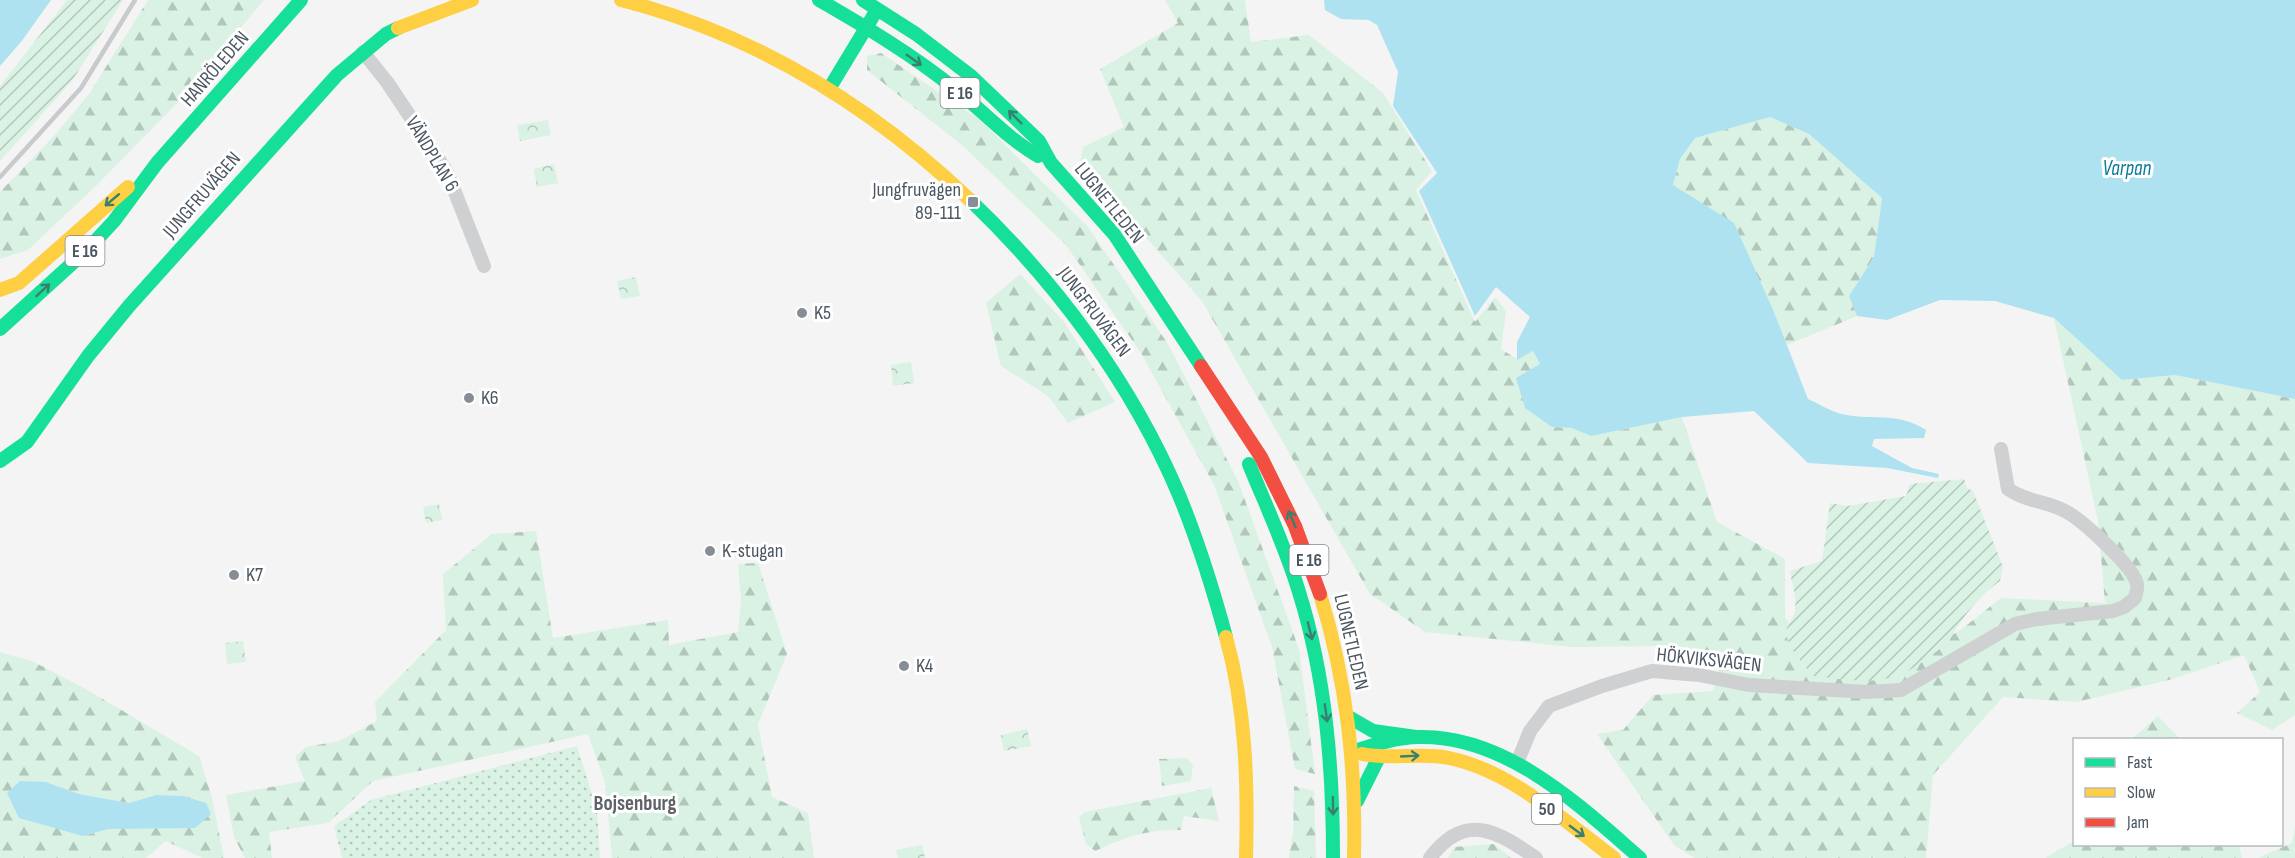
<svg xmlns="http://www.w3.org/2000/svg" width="2295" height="858" font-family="'Sofia Sans Condensed',sans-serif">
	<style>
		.grass { fill: url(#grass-dots) }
		.forest { fill: url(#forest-firs); fill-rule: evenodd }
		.park { fill: url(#park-crowns) }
		.garden { fill: url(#garden-furrows) }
		.water { fill: #aee2f0 }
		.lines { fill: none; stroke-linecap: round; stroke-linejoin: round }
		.street { stroke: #ced0d2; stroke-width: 14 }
		.fast { stroke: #16e098; stroke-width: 14 }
		.slow { stroke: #ffcf43; stroke-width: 14 }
		.jam { stroke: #f24e42; stroke-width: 14 }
		.rail { stroke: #c9cacc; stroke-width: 4.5 }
		.oneway { stroke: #3a7f72 }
		.poi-dot { fill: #868d94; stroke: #fff; stroke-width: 2 }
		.labels { text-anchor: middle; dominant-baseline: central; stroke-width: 6; stroke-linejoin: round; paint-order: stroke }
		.shield { fill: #fff; stroke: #808990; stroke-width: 1.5 }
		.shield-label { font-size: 18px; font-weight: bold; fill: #4a5661 }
		.street-label { font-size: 20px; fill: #4a5661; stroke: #fff }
		.poi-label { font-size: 20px; fill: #4a5661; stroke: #fff; text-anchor: start }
		.water-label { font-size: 21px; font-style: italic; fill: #0c7c9b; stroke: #fff }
		.neighbourhood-label { font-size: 21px; font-weight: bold; fill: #5f6368; stroke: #fff }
	</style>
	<defs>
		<pattern id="grass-dots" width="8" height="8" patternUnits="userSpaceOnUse" patternTransform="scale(1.5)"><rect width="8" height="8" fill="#d9f2e3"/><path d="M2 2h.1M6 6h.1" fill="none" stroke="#b2c7bb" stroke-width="1.8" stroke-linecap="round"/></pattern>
		<pattern id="forest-firs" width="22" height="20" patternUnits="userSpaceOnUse" patternTransform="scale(1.5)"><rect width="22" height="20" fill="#d9f2e3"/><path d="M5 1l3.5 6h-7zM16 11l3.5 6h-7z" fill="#b2c7bb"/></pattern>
		<pattern id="park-crowns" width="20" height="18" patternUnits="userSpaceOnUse" patternTransform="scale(1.5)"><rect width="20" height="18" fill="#d9f2e3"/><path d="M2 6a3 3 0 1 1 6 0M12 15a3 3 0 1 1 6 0" fill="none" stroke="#b2c7bb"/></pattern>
		<pattern id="garden-furrows" width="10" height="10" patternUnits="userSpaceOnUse" patternTransform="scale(1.5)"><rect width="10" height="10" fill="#d9f2e3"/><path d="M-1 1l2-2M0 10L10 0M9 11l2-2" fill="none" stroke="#b2c7bb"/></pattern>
	</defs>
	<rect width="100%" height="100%" fill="#f4f4f4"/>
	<path class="grass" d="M577,746L597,810L600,858H342L334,826L371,800Z"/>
	<g class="forest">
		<path d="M148,0H264L175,105L98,184L28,250L0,259V192L53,137L89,94Z"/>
		<path d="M1165,0H1245L1251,42L1309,35L1383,93L1432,171L1416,190L1475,322L1495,297L1506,311L1501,349L1517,359L1533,351L1540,364L1552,427L1572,428L1591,436L1682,417L1717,522L1785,559V617L1820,669H1903L1967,625L2001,598L2105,603L2098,521L2054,318L2122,380L2175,375L2295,399V715L2272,730L2237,713L2260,692L2244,655L2169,680L2076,702L2003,697L1933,775L1926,858H1694L1674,845L1597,734L1623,730L1653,695L1713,691L1720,668L1665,646L1572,647L1425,632L1370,594L1202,301L1080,163L1083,147L1124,127L1100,69L1178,23Z"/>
		<path d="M881,53L981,121L1088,227L1168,344L1238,481L1299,649L1315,774L1295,769L1272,647L1214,485L1141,353L1066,245L963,146L867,70V56Z"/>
		<path d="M1770,117L1809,134L1882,198L1874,257L1849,296L1857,316L1787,345L1774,312L1673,185L1680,159L1695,138Z"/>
		<path d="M1020,274L1064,322L1115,402L1068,423L1048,396L1001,366L986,303Z"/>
		<path d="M536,531L553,638L668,620L669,645L738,632L741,600L738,564L758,563L787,654L758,724L772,797L808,813L814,858H612L605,782L588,734L373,781L328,823L269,832L272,858H245L234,837L226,795L305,781L295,757L306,747L339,741L377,721L375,702L446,630L443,574L492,534Z"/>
		<path d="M0,652L32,661L84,688L199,756L212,798L224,858H202L166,841L146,858H0ZM46,782L79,794L129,803L156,795L108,829L83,836Z"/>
		<path d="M2158,716L2180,739H2132L2133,738Z"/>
		<path d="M1187,758L1193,765L1191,781L1162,786L1159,759Z"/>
		<path d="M1294,786L1314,791L1316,858H1289L1293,834Z"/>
		<path d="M1211,788L1219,821L1184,816L1181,830C1147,829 1125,837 1095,851L1086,844L1079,817L1085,812Z"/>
		<path d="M2295,828V858H2258L2292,843Z"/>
		<path d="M2074,841V844L2239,845L2242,858H2045Z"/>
		<path d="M1493,844L1512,858H1448L1454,847Z"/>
	</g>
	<g class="park">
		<path d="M548,120L551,135L520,141L517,125Z"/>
		<path d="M554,164L558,183L537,187L534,169Z"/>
		<path d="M636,277L640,296L621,299L617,281Z"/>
		<path d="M911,362L914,383L893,386L891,365Z"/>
		<path d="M439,504L442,520L426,523L423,507Z"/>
		<path d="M243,641L246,662L227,664L225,643Z"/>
		<path d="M1027,729L1031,746L1004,751L1001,735Z"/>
		<path d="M922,845L925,858H898L896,850Z"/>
	</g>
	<g class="garden">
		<path d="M67,0H123L72,81L0,161V86Z"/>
		<path d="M1964,479L1967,488L1973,491L2003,567L2000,581C1981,594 1963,616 1952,636C1947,644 1936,652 1928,658C1887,689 1862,681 1814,676C1805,667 1786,645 1786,632C1787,626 1792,620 1794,614C1798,600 1792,585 1790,571L1822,561L1830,503L1847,506L1906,496L1910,484Z"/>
	</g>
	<g class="water">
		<path d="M0,0H51L21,42L0,66Z"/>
		<path d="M1324,0H2295V399L2175,375L2122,380L2054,318L1995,301L1940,300L1887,320L1857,316L1849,296L1874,257L1882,198L1809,134L1770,117L1695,138L1680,159L1673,185L1734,223L1774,312L1808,399C1818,403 1828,410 1838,413C1870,422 1895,410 1926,430L1924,438L1874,439L1872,446L1912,468L1939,474L1938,478L1887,468L1808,463L1754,411L1682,417L1591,436L1572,428L1552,427L1525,408L1516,378L1540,364L1533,351L1517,360V342L1530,317L1496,287L1475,316L1419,191L1437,173L1393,106L1398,72L1377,25L1369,20L1341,19L1325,10Z"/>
		<path d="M20,781L46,782L79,794L129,803L156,795L183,796L206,803L211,814L195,828L108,829L83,836L19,818L7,793Z"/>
	</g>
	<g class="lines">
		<g class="street">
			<path d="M363,52L387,82L447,172L484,266"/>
			<path d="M1517,763L1530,731L1549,706L1602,686L1652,671L1699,675L1749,685L1867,692L1901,690L2015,624L2037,619L2113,611L2124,607L2135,598C2136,593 2138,588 2137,584C2134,567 2081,519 2065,511C2046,501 2027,502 2008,489L2001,449"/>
			<path d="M1430,858C1465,811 1497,831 1536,858"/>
		</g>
		<g class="fast">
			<path d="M819,0C866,27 913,55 955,89C983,111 1007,138 1038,156"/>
			<path d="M863,0L916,34L971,76L1039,141L1051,163L1114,234L1201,366"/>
			<path d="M829,89L875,13"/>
			<path d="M970,200C1057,283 1132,384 1179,495C1198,541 1213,589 1226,637"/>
			<path d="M0,329L88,249L114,221L157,163L301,0"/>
			<path d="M0,461L27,442L88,356L129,306L337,75L386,34L398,28"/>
			<path d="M1249,464C1266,506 1286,548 1299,592C1326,678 1333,768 1333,858"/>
			<path d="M1347,716L1373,731L1416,737"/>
			<path d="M1352,752C1373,745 1397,737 1419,737C1506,735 1579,805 1640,858"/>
			<path d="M1357,801L1378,759"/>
		</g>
		<g class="slow">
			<path d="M621,0C754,34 870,105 970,200"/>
			<path d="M398,28L472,0"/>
			<path d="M0,290L19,283L128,187"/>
			<path d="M1320,594C1347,682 1356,766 1354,858"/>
			<path d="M1226,637C1246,709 1248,784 1246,858"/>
			<path d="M1362,754C1391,760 1421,752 1449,758C1512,771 1564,821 1614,858"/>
		</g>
		<path class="jam" d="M1201,366L1261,457L1295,526L1320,594"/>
		<path class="rail" d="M0,177L81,88L135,0"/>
	</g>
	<defs><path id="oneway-shaft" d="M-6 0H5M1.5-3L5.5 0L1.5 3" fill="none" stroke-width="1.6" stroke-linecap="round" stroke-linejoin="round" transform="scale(1.5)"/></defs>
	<g class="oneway">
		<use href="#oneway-shaft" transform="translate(914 60) rotate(35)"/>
		<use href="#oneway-shaft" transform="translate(1015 117) rotate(-135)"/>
		<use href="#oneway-shaft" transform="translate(112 200) rotate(140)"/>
		<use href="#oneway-shaft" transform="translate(43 290) rotate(-43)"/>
		<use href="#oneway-shaft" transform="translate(1292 519) rotate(-114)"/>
		<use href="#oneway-shaft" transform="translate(1310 631) rotate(76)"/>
		<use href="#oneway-shaft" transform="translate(1326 713) rotate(82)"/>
		<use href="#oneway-shaft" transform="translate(1410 756) rotate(-3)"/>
		<use href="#oneway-shaft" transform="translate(1333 806) rotate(89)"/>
		<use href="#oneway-shaft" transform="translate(1577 831) rotate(36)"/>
	</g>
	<g class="poi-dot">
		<rect x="967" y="196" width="12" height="12" rx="3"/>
		<circle cx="802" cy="313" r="6"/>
		<circle cx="469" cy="398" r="6"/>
		<circle cx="710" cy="551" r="6"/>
		<circle cx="234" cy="575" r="6"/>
		<circle cx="904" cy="666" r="6"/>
	</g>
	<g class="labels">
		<g class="shield">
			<rect x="940.5" y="78" width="39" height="30" rx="4.5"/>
			<rect x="65.5" y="236" width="39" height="30" rx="4.5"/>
			<rect x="1289.5" y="545" width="39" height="30" rx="4.5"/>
			<rect x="1532" y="794" width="30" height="30" rx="4.5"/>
		</g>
		<g class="shield-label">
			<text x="960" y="93">E 16</text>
			<text x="85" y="251">E 16</text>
			<text x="1309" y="560">E 16</text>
			<text x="1547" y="809">50</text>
		</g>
		<g class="street-label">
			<text transform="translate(215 69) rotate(-49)">HANRÖLEDEN</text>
			<text transform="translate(432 154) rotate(59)">VÄNDPLAN 6</text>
			<text transform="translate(202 195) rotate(-49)">JUNGFRUVÄGEN</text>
			<text transform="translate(1109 203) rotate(51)">LUGNETLEDEN</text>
			<text transform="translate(1094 312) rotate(53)">JUNGFRUVÄGEN</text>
			<text transform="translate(1351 642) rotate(77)">LUGNETLEDEN</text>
			<text transform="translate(1709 660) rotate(6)">HÖKVIKSVÄGEN</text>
		</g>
		<g class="poi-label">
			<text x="961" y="190" text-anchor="end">Jungfruvägen<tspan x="961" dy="23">89-111</tspan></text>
			<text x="814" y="313">K5</text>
			<text x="481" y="398">K6</text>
			<text x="722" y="551">K-stugan</text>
			<text x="246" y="575">K7</text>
			<text x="916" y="666">K4</text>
		</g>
		<g class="water-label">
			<text x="2127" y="168">Varpan</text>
		</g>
		<g class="neighbourhood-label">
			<text x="635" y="803">Bojsenburg</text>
		</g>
	</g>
	<rect x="2073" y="738" width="210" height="108" fill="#ffffff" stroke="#b7bbc0" stroke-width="1.5"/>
	<rect x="2085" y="758" width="30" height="9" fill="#16e098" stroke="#b7bbc0" stroke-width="1.5"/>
	<text x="2127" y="768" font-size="18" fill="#4a5661">Fast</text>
	<rect x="2085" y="788" width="30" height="9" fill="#ffcf43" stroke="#b7bbc0" stroke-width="1.5"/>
	<text x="2127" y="798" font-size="18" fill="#4a5661">Slow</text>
	<rect x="2085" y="818" width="30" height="9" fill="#f24e42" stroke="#b7bbc0" stroke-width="1.5"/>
	<text x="2127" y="828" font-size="18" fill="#4a5661">Jam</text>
</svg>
